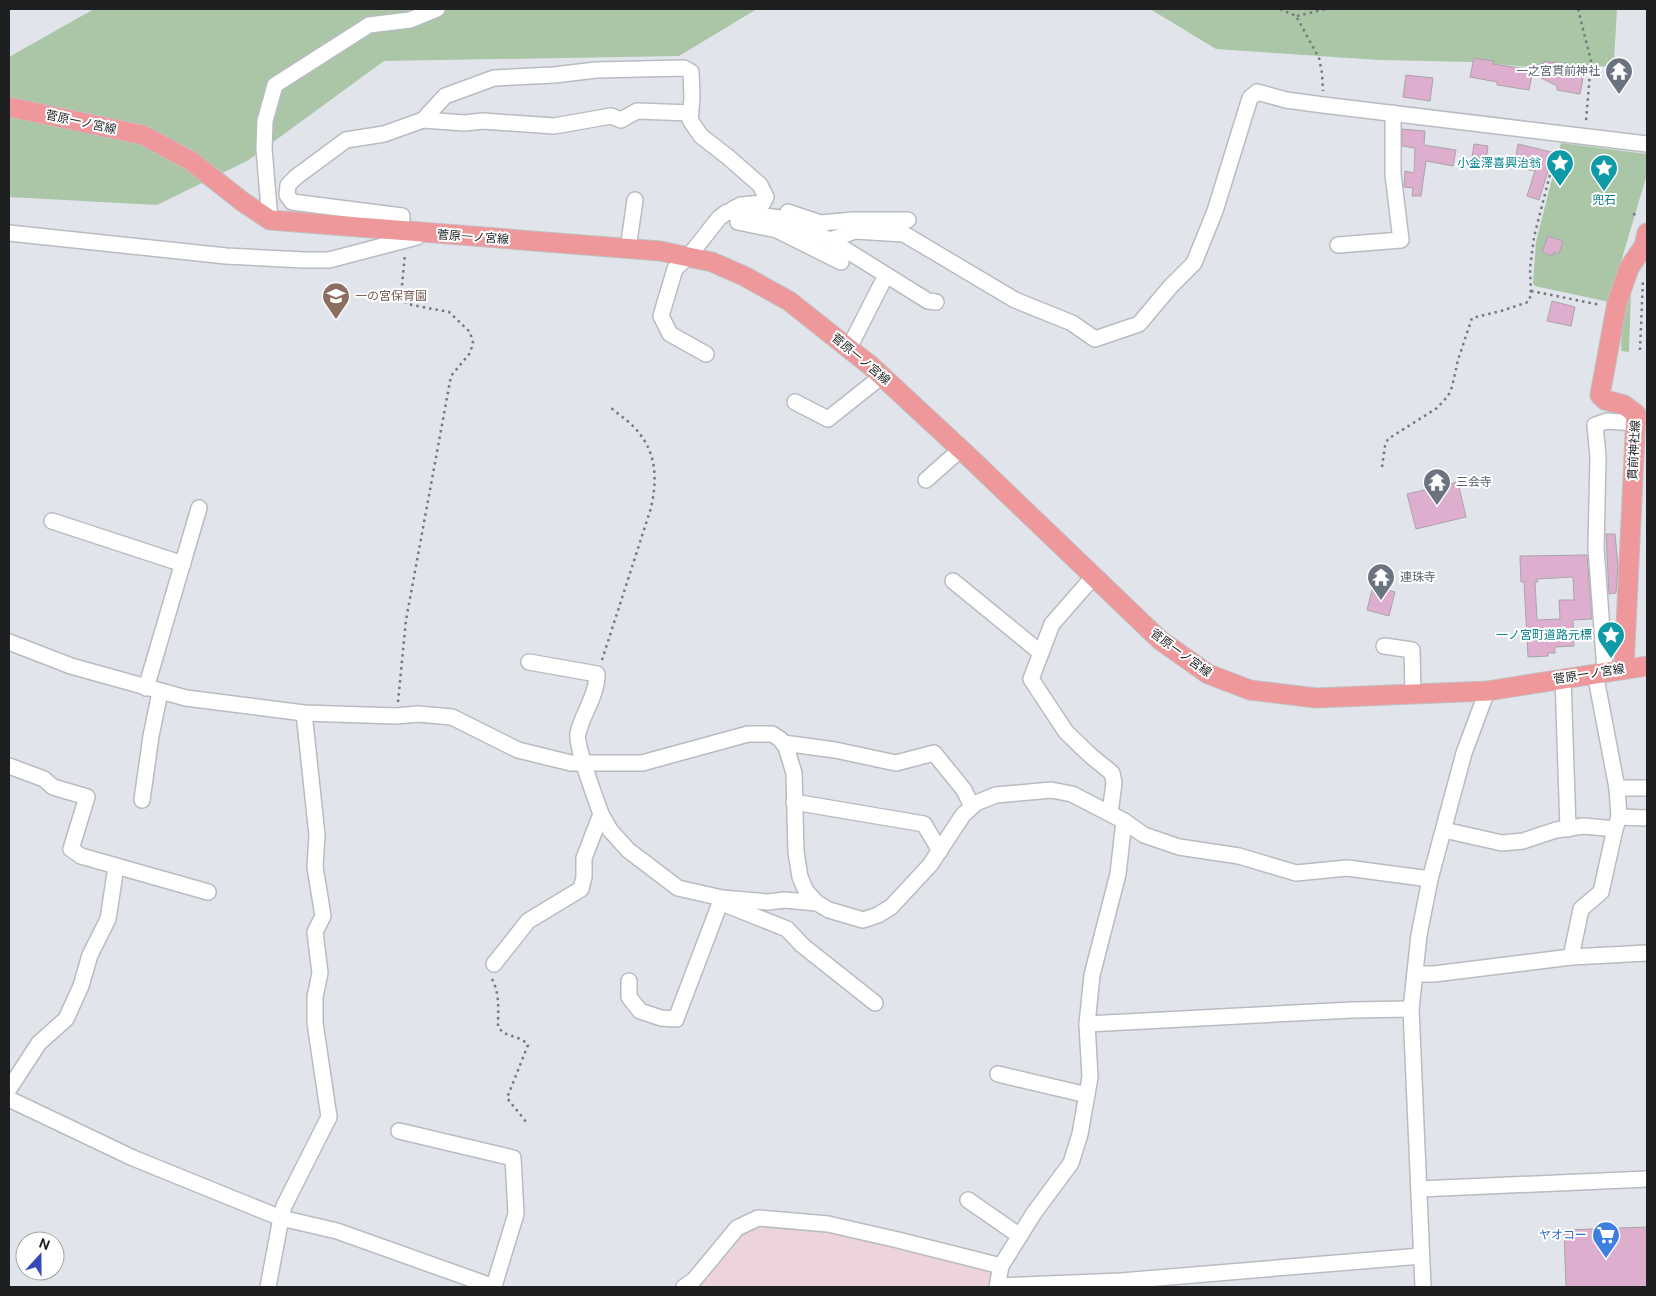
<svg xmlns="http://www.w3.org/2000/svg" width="1656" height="1296" font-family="'DM Sans','Noto Sans JP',sans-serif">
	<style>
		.education { fill: #edd3db }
		.green { fill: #abc6a7 }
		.building { fill: #ddaece; stroke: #aaa4a8; fill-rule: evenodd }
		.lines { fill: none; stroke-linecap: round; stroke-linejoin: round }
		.minor-casing { stroke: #b8bcc1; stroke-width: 18 }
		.major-casing { stroke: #c0c0c1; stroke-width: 21 }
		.path { stroke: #76787c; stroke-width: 2.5; stroke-dasharray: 2.5 4; stroke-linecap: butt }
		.minor { stroke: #fff; stroke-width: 15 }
		.major { stroke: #ee989b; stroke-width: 19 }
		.labels { text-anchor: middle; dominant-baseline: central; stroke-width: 4; stroke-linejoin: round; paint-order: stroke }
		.worship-label { font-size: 12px; fill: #5b616d; stroke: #fff; text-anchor: start }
		.street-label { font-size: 12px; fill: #1e1f21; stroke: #fff }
		.culture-label { font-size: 12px; fill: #0d838f; stroke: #fff; text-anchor: end }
		.education-label { font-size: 12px; fill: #785e54; stroke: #fff; text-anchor: start }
		.shop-label { font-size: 12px; fill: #366cbe; stroke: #fff; text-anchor: end }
	</style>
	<rect width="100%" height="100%" fill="#e1e5eb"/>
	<path class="education" d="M762,1225L828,1229L988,1270L994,1280L993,1287H697L742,1233Z"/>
	<g class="green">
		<path d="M94,9H757L679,56L384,61L247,161L157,205L9,197V57Z"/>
		<path d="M1150,9H1617L1614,60L1609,66L1591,67L1585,72L1473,62L1379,60L1216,49Z"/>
		<path d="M1561,143L1647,154V174L1609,302L1535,286L1533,283L1536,242Z"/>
		<path d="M1623,292H1631L1629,352L1621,351Z"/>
	</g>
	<g class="building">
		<path d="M1474,58L1494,61L1493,64L1533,70L1529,90L1497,85V82L1470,77Z"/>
		<path d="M1543,61L1557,63V68L1584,73L1580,94L1557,90V86L1541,78Z"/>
		<path d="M1406,75L1433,78L1430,101L1403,97Z"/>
		<path d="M1402,129L1425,131L1424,145L1456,150L1453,166L1426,161L1421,196H1412L1413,188L1404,187L1405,171L1414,173L1415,148L1402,146Z"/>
		<path d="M1474,144L1488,146L1486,160L1472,158Z"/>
		<path d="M1518,144L1572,157L1568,174L1549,168L1539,200L1527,196L1535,171L1514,167Z"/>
		<path d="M1548,236L1563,241L1559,254L1554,252L1553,256L1542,252Z"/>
		<path d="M1552,301L1575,307L1571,326L1547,321Z"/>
		<path d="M1458,482L1466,517L1416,529L1407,494Z"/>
		<path d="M1606,534H1615L1618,566L1616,593L1609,594Z"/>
		<path d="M1587,555L1592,619L1573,620L1574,646L1555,647V653H1548V656L1528,657L1524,582H1521L1520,556ZM1573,577L1574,600H1559L1560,619L1537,620L1535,582H1538L1537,579Z"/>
		<path d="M1373,586L1395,592L1389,616L1367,610Z"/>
		<path d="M1647,1227V1287H1566L1564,1230Z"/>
	</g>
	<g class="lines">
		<g class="minor-casing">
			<g id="minor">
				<path d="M423,120L465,123L483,121L554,126L611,116L621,120L637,111L691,113"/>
				<path d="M788,212L821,223L853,220H908"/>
				<path d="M270,220L264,149L265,121L275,85L369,25L410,20L437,9"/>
				<path d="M738,222L777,230L841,262"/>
				<path d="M401,231L402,216L292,202L287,195L288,185L296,177L346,140L384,134L423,120L445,96L494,78L554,75L596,70L684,68L691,72L692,97L690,120L701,136L728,157L760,185L766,197L763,203L741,205L733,209"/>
				<path d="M9,233L226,256L304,260H329L417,237"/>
				<path d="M830,240L928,301L936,302"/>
				<path d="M1338,245L1401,240L1393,175V113"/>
				<path d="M628,249L635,200"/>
				<path d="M849,348L882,283"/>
				<path d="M706,354L670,334L661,316L675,269L689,256L719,218L727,212L781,218L830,240L855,231L904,234L1015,300L1072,323L1095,339L1139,324L1171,286L1194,263L1215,211L1250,98L1257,92L1286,100L1323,105L1647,144"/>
				<path d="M795,402L828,419L882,376"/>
				<path d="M926,480L961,449"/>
				<path d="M52,521L183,564"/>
				<path d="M1094,576L1052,624L1031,679L1066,732L1091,756L1112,773L1114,783L1110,813"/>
				<path d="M953,581L1041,653"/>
				<path d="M9,642L71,666L186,698L304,713L396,716L418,714L452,717L518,750L571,763H642L748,734H772L780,739L786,747L794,773L796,852L800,877L806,891L817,903L829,910L863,920L878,915L891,907L930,865L963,815L976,803L996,795L1051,790L1072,794L1124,821L1144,835L1179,847L1239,856L1296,873L1347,868L1430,879"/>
				<path d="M1384,646L1412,650L1413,694"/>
				<path d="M1605,671L1596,548L1598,457L1595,425L1607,421L1635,423"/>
				<path d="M1595,673L1617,788H1647"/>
				<path d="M1563,678L1568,829"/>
				<path d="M146,688L199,508"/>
				<path d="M783,743L835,750L896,763L934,753L964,790L972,807"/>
				<path d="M9,766L44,779L53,787L87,797L71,849L81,856L208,892"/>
				<path d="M1617,788L1619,817"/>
				<path d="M142,800L151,736L160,692"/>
				<path d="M794,802L924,824L940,851"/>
				<path d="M601,814L610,830L628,850L678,888L722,898L768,902L785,900L817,903"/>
				<path d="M1444,830L1502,843L1523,841L1556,830L1584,826L1615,829L1619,817L1647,818"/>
				<path d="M722,903L787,929L802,945L875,1003"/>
				<path d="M1571,957L1647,953"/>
				<path d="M494,964L528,921L581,889L584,877V858L601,814C596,800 575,744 578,733C583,712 597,696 597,674L529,662"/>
				<path d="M1415,974H1434L1571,957L1581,909L1601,892L1615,829"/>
				<path d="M629,981V997L640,1011L661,1018L676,1019L722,898"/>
				<path d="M1087,1024L1352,1010L1411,1009"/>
				<path d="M998,1074L1087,1095"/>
				<path d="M9,1089L39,1043L66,1019L81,986L90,955L108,919L116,867"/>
				<path d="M9,1099L133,1158L281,1218L337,1231L494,1287"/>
				<path d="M399,1131L513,1158L516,1214L494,1286"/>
				<path d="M1419,1189L1647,1179"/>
				<path d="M968,1200L1020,1236"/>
				<path d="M998,1286L1121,1281L1421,1256"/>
				<path d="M268,1287L281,1218L284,1206L329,1117L315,1023V997L320,973L315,932L323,916L315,867L317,835L304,713"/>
				<path d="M684,1287L694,1280L737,1228L758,1218L828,1224L898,1240L1001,1266"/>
				<path d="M997,1287L1001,1266L1034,1213L1071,1163L1080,1134L1090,1077L1087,1024L1092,975L1118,874L1124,821"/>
				<path d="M1423,1287L1411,1009L1419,935L1430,879L1464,753L1487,691"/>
			</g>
		</g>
		<g class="major-casing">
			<g id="major">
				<path d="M9,107L143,135L191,161L243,202L270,220L660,251L712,262L744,276L789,301L871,366L969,457L1160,640L1208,674L1250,690L1316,698L1487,691L1647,666"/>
				<path d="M1624,668L1636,414L1624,405L1605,400L1600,395L1617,303L1629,268L1644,246L1647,233"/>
			</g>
		</g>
		<g class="path">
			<path d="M1280,9L1296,16L1319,58L1322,73L1323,91"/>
			<path d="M1578,9L1591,61L1586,121"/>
			<path d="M1297,16L1326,9"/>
			<path d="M1633,214L1638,215"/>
			<path d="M1531,291L1601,305"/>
			<path d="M1640,350L1643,280"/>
			<path d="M1382,467L1385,446L1388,439L1437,408L1448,396L1452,387L1458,360L1472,318L1501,311L1528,302L1531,295L1530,268L1534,237L1557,147"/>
			<path d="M602,660L651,508C657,481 657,455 639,433C632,423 619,415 610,407"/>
			<path d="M398,702L406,620L451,376L470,353L473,343L470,332L449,312L407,304L401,296L405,254"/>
			<path d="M492,979C500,994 498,1010 498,1027C507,1039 519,1034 528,1045L507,1098L527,1123"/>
		</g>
		<use href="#minor" class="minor"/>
		<use href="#major" class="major"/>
	</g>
	<defs>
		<g id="temple-pin" transform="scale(1.4375)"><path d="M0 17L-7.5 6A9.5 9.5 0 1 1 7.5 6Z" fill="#6b7280" stroke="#fff"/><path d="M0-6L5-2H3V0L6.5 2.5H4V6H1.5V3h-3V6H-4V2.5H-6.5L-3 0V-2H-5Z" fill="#fff"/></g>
		<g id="sight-pin" transform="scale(1.4375)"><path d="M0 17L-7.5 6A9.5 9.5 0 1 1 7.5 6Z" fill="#0f9aa8" stroke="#fff"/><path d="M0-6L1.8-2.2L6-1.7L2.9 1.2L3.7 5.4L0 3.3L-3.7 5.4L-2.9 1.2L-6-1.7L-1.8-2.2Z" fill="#fff"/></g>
		<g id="school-pin" transform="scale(1.4375)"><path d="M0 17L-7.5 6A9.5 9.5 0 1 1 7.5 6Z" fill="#8d6e63" stroke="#fff"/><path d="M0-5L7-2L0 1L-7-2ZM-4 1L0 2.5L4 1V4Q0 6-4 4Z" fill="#fff"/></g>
		<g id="supermarket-pin" transform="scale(1.4375)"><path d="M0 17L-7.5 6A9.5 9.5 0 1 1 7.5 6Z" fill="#3f7fe0" stroke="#fff"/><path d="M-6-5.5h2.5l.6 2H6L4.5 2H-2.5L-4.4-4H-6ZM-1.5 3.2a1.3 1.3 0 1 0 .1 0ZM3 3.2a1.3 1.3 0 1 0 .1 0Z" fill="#fff"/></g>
	</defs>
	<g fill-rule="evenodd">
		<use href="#temple-pin" x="1619" y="71"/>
		<use href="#sight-pin" x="1560" y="163"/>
		<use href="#sight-pin" x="1604" y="168"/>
		<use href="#school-pin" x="336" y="296"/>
		<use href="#temple-pin" x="1437" y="482"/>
		<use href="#temple-pin" x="1381" y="577"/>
		<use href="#sight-pin" x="1611" y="635"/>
		<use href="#supermarket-pin" x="1606" y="1235"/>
	</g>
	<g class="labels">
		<g class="worship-label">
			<text x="1600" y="71" text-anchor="end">一之宮貫前神社</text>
			<text x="1456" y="482">三会寺</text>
			<text x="1400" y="577">連珠寺</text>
		</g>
		<g class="street-label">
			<text transform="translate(81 122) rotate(12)">菅原一ノ宮線</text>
			<text transform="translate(473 237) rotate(4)">菅原一ノ宮線</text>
			<text transform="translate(861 359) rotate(40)">菅原一ノ宮線</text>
			<text transform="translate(1634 450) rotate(-87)">貫前神社線</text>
			<text transform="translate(1181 653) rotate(36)">菅原一ノ宮線</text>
			<text transform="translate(1589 674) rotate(-9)">菅原一ノ宮線</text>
		</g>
		<g class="culture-label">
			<text x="1541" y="163">小金澤喜興治翁</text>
			<text x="1604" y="200" text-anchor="middle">兜石</text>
			<text x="1592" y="635">一ノ宮町道路元標</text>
		</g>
		<g class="education-label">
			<text x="355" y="296">一の宮保育園</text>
		</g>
		<g class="shop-label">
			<text x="1587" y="1235">ヤオコー</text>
		</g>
	</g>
	<rect width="1656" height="1296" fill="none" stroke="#1e1f21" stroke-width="20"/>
	<g transform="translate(40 1256) rotate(21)"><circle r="24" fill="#ffffff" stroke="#a5a5a6"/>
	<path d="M0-4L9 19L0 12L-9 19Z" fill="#3649bb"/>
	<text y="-8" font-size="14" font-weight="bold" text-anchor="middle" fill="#1e1f21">N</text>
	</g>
</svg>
